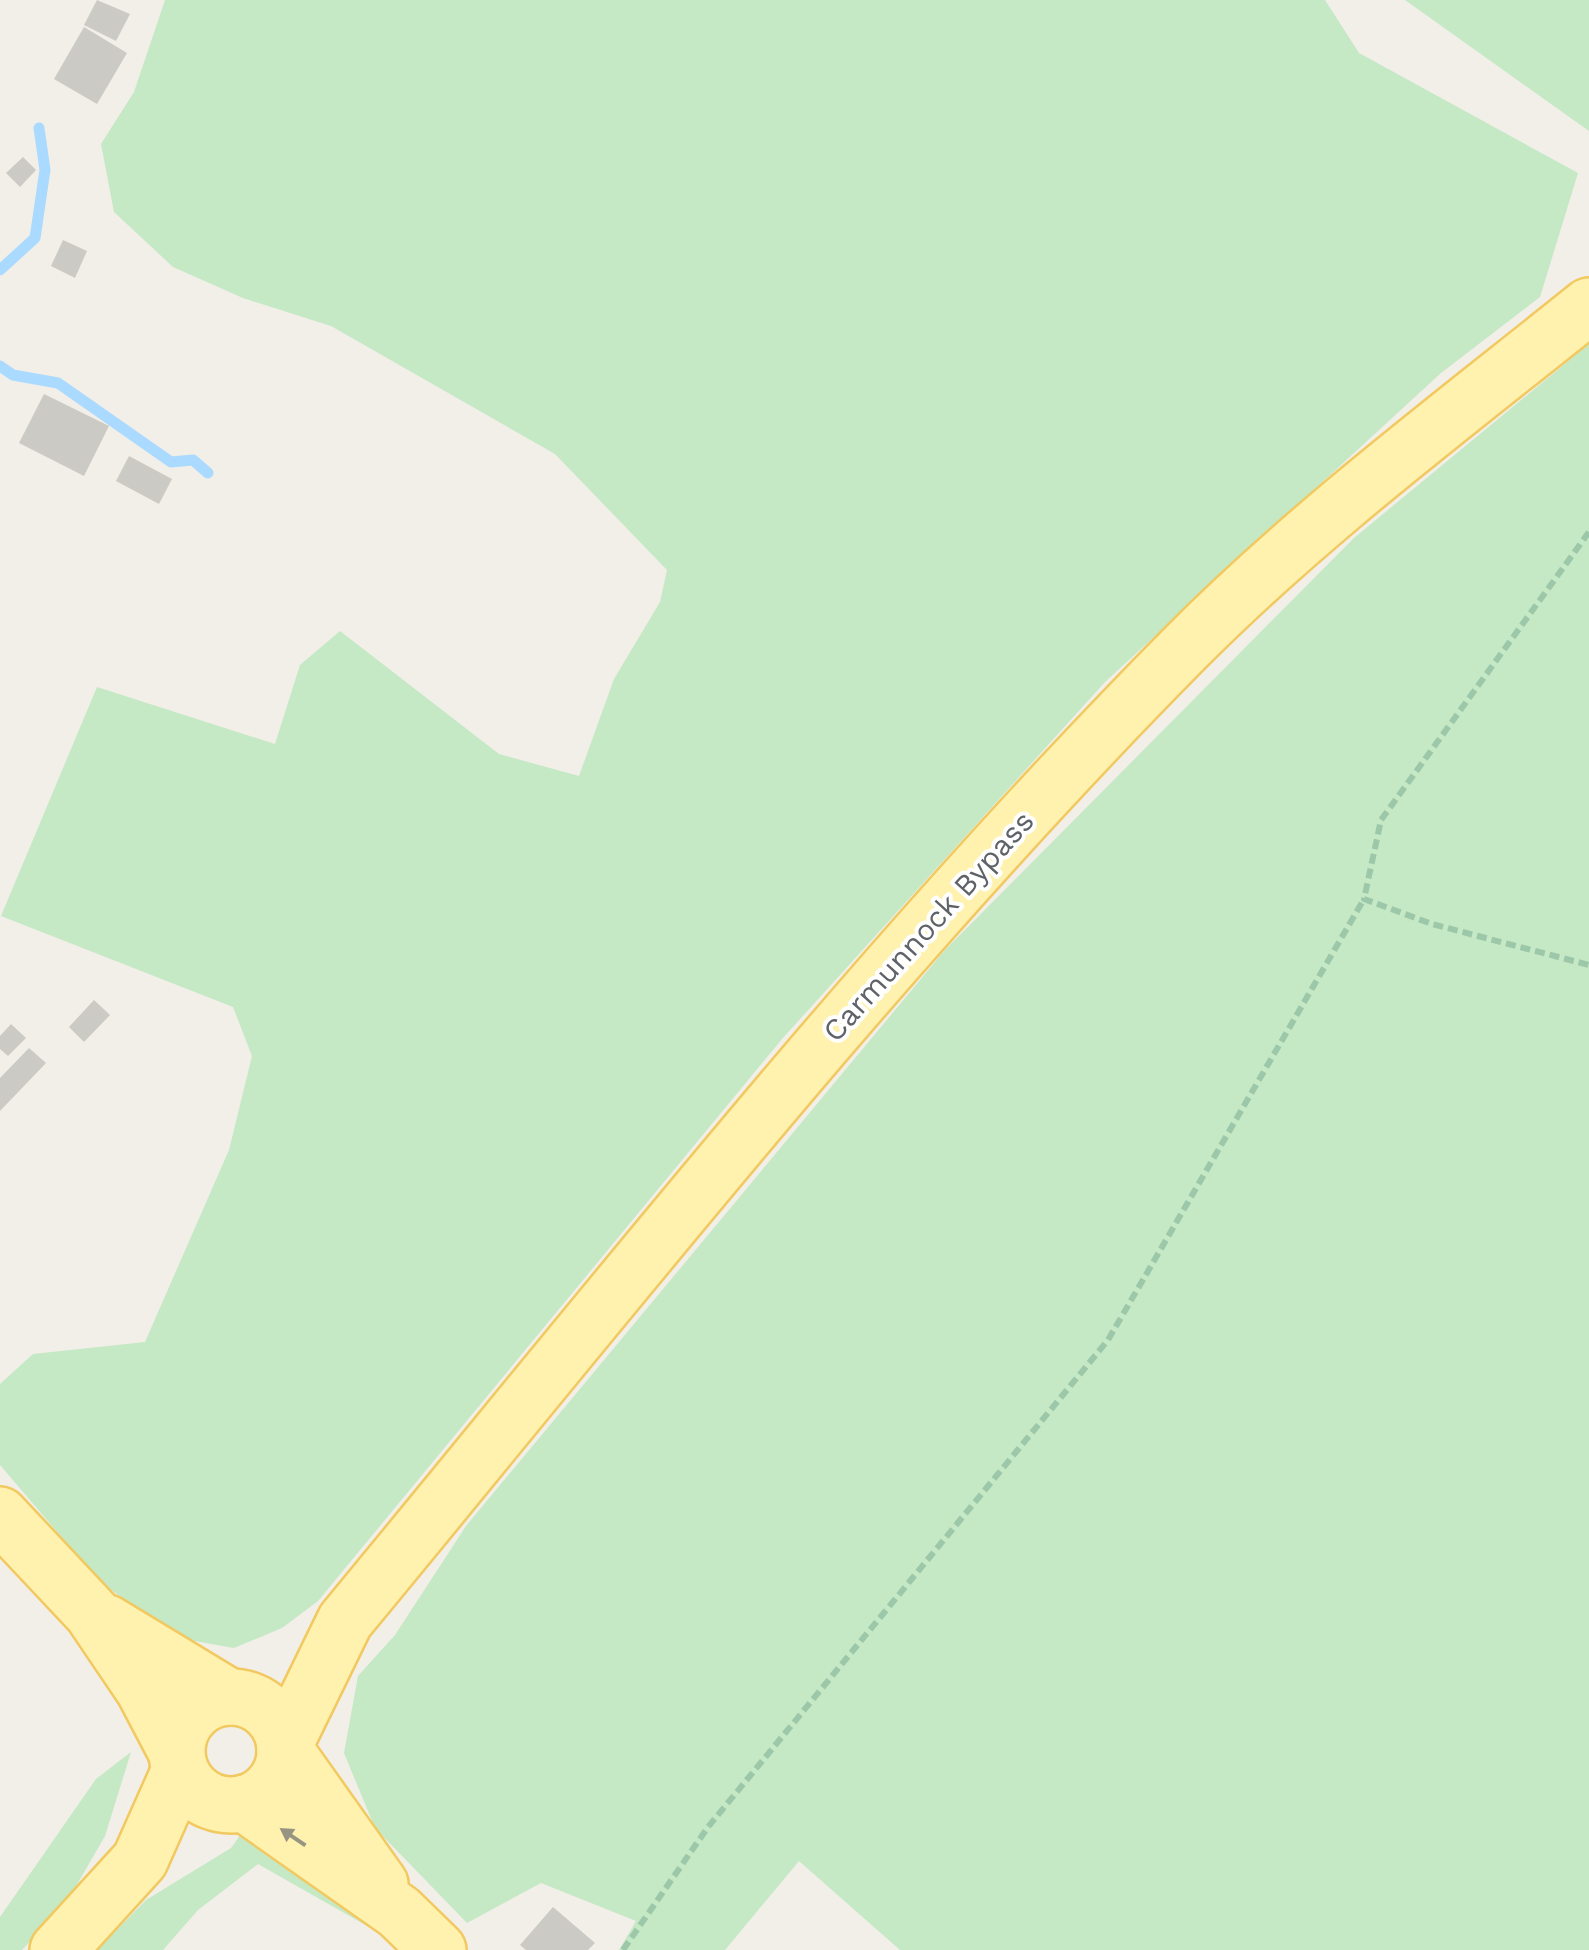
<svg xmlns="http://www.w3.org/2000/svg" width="1589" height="1950" font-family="'Work Sans',sans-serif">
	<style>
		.green { fill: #c5e8c5 }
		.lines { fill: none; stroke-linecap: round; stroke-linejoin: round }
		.stream { stroke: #aadaff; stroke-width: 11 }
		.building { fill: #cccac5 }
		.major-casing { stroke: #f2c960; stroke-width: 60 }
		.path { stroke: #9cc7a9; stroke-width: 6; stroke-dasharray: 10 5; stroke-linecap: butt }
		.major { stroke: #fff2af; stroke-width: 55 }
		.oneway { fill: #979581 }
		.labels { text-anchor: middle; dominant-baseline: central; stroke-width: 8; stroke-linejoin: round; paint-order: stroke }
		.street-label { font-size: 30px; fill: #5f6368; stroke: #fff }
	</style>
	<rect width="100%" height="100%" fill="#f1efe8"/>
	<g class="green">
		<path d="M165,0H1325L1359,53L1578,173L1540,297L1441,373L1105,682L782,1039L318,1601L282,1628L234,1648L178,1638L99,1581L0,1465V1384L33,1354L145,1342L229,1150L252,1056L233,1007L1,916L97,687L275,744L300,665L340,631L499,754L579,776L614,679L660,602L667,570L555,454L331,326L243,298L173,267L114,212L101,144L134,92Z"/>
		<path d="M1405,0H1589V131Z"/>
		<path d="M1589,344V1950H900L799,1861L725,1950H619L636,1921L541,1883L467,1923L375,1828L344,1753L358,1676L395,1635L466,1526L945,950L1354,538Z"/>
		<path d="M131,1752L105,1836L68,1900L22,1950H0V1917L96,1779Z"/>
		<path d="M241,1834L406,1948L258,1864L198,1910L163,1950H97L146,1900L231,1848Z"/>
	</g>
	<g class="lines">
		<g class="stream">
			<path d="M0,270L35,238L45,170L39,128"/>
			<path d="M0,366L13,375L58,383L171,462L193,460L208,473"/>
		</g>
	</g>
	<g class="building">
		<path d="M97,0L130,14L116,41L84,25Z"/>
		<path d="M84,27L127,53L97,104L54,79Z"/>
		<path d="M23,157L36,170L20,187L6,173Z"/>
		<path d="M63,240L87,251L75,278L51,266Z"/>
		<path d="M44,394L109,426L84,476L19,443Z"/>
		<path d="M129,456L172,479L159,504L116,481Z"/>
		<path d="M94,1000L110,1015L84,1042L69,1027Z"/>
		<path d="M11,1024L26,1038L8,1056L0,1049V1036Z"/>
		<path d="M29,1048L46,1063L0,1111V1078Z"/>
		<path d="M553,1907L595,1943L588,1950H526L520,1945Z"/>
	</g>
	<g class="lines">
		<g class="major-casing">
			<g id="major">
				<path d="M0,1515L92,1613L144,1690L176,1751"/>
				<path d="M107,1623L229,1697"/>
				<circle cx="231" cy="1751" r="54"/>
				<path d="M285,1744L345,1621C618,1291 883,953 1185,648C1309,523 1452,416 1589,306"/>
				<path d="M285,1750L380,1884"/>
				<path d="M244,1803L399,1912L438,1950"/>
				<path d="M58,1950L140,1860L180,1770"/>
			</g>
		</g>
		<g class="path">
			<path d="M1589,532L1381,820L1364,899L1432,924L1589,965"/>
			<path d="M623,1950L708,1827L1108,1340L1364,899"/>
		</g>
		<use href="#major" class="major"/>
	</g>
	<defs><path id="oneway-solid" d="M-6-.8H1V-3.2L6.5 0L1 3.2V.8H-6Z" transform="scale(2.5)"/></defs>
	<use class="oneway" href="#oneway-solid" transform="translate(293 1837) rotate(-146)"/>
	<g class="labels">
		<g class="street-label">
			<text transform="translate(928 926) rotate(-48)">Carmunnock Bypass</text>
		</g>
	</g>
</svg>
